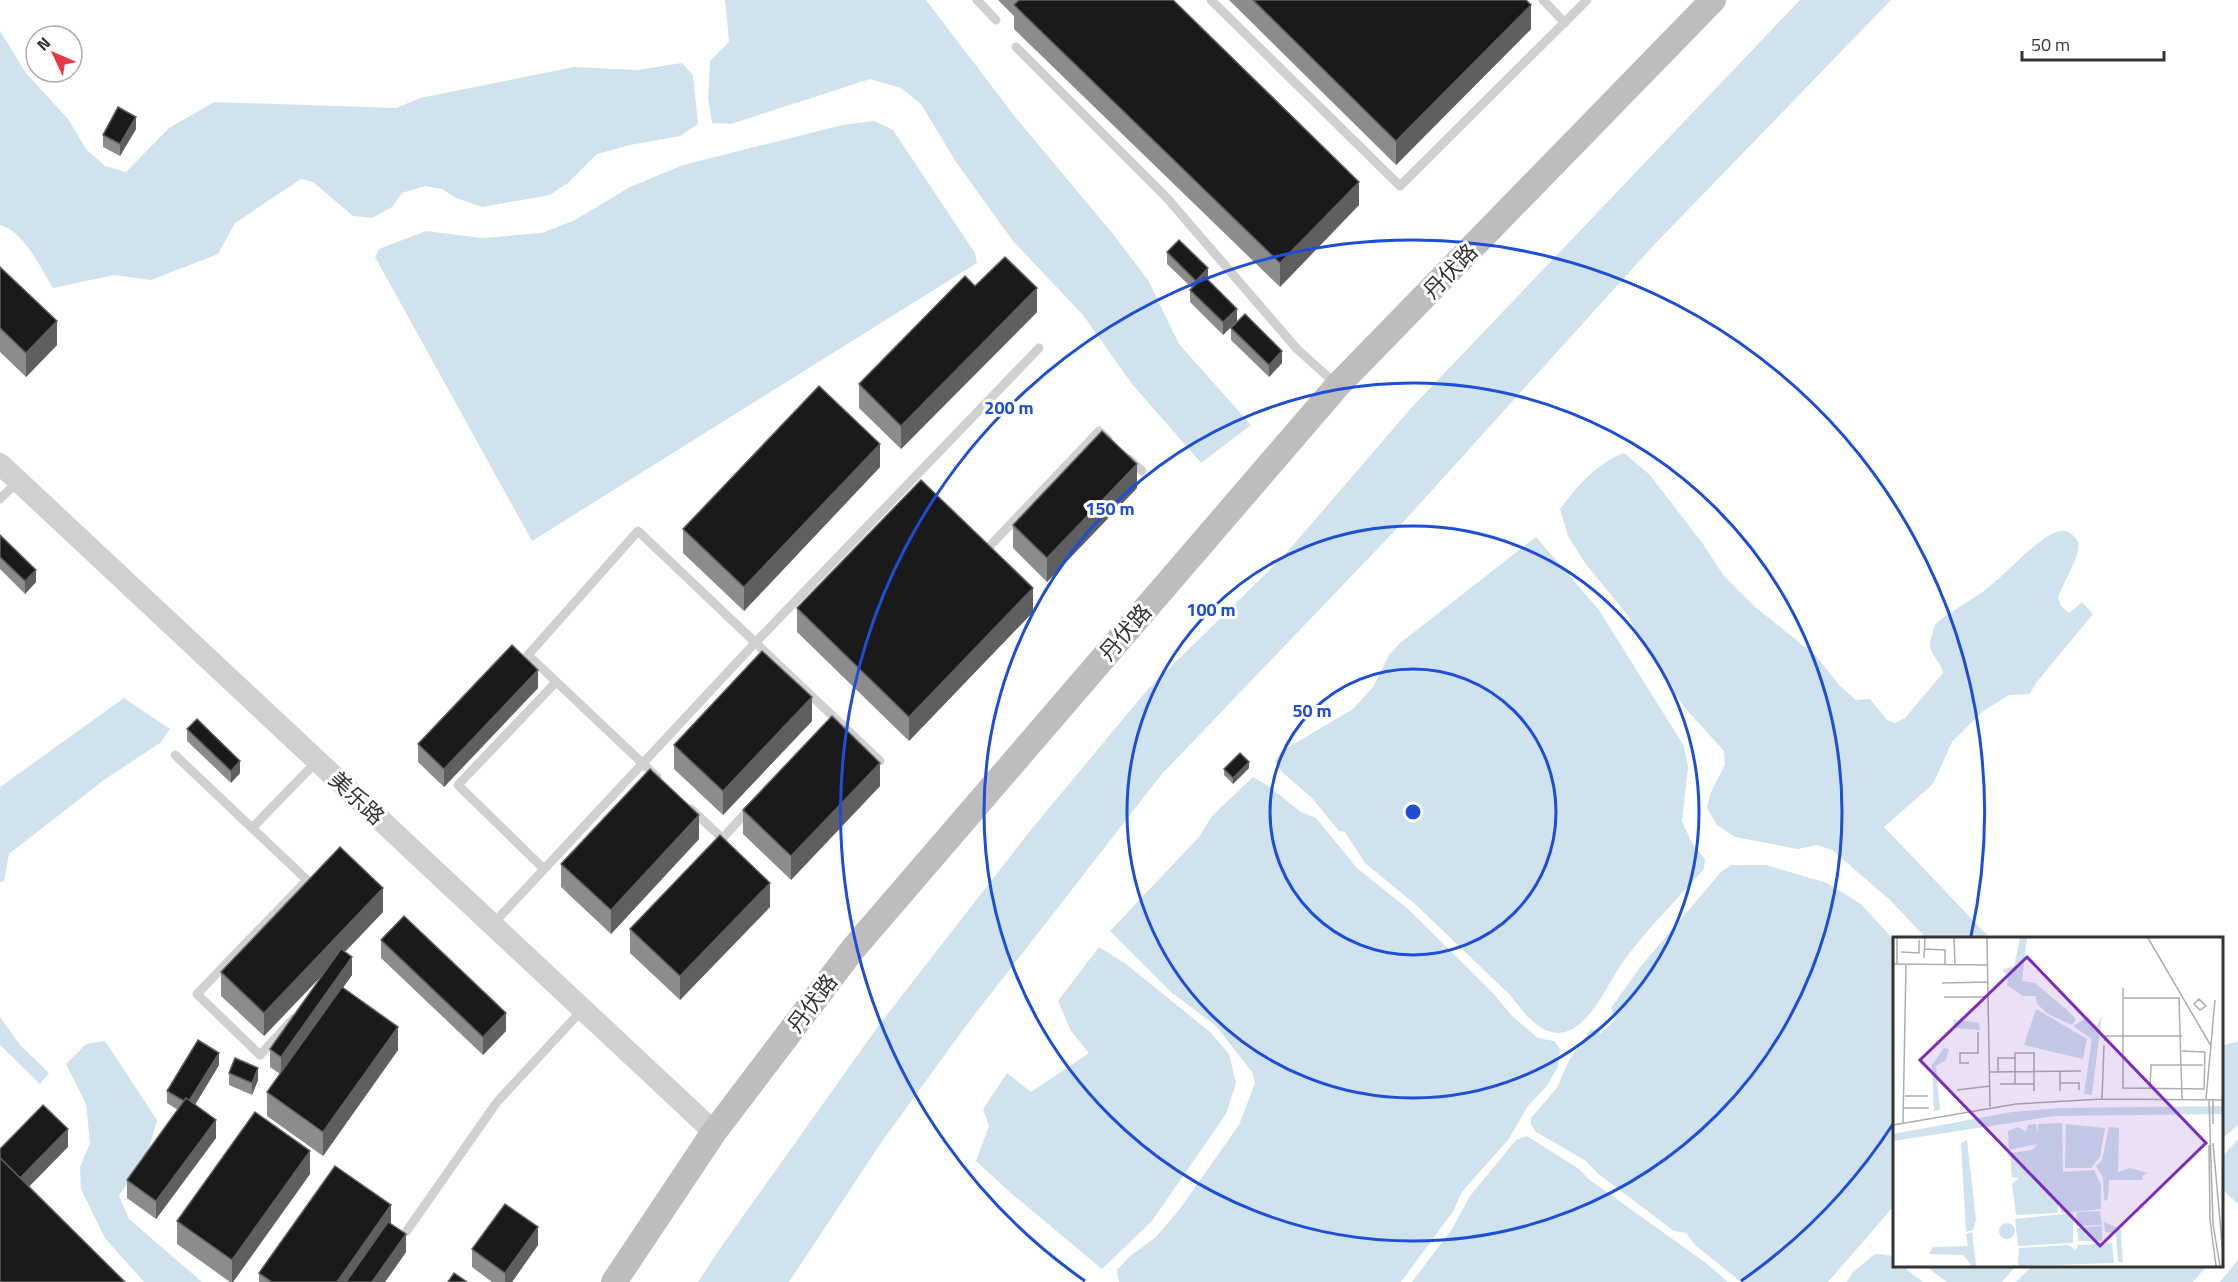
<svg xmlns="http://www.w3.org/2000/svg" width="2238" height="1282" font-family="'Titillium Web','Noto Sans SC',sans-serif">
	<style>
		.water { fill: #cfe2ee }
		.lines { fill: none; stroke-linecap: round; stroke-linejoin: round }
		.service { stroke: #d0d0d0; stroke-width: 9 }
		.tertiary { stroke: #d0d0d0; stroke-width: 22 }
		.secondary { stroke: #bdbdbd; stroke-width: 26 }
		.wall { fill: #8c8c8c }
		.shaded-wall { fill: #5f5f5f }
		.building { fill: #1a1a1a; stroke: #5f5f5f; stroke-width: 1.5 }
		.ring { fill: none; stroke: #1d4ed8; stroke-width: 3 }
		.labels { text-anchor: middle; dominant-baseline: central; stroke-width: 6; stroke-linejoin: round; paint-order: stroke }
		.street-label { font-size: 22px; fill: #333; stroke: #fff }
		.inset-road { fill: none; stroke: #adadad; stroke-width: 1.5 }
		.view { fill: #7b2cbf; fill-opacity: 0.15; stroke: #7b2cbf; stroke-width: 3 }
		.inset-edge { fill: none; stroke: #333; stroke-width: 3 }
		.centre { fill: #1d4ed8; stroke: #fff; stroke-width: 3 }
		.ring-label { font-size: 18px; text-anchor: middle; font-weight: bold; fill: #1d4ed8; stroke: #fff; stroke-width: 6; stroke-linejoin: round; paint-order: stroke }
	</style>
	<rect width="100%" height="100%" fill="#fff"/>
	<g class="water">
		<path d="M725,0H926L1016,118L1113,234L1148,280L1179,344L1251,425L1201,463L1132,384L1083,315L1013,241L956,162L921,104L901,88L870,79L731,124L712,123L708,98L710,61L729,42Z"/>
		<path d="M1800,0H1891L1652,247L1407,518L1161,775L965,1027L883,1140L789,1282H698L719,1250L879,1025L1030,831L1148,689L1282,558L1412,407Z"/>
		<path d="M0,31L26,73L68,119L86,149L105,166L126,172L169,128L214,102L396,108L420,98L574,67L637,70L682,63L693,75L698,124L680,136L630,145L597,154L568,183L550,195L482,207L456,198L442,189L425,186L402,193L392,207L372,218L353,216L313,182L301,179L235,223L218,254L151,280L114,275L53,288C40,268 25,232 0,225Z"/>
		<path d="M874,121L893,130L975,253L977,263L532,541L375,257L379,249L426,231L482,238L542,233L575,220L630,187L683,165L842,125Z"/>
		<path d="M1624,453L1650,475L1703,544L1724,576L1754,606L1816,656L1840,686L1856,700L1870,699L1887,720L1895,723L1905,718L1943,673C1939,655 1924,655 1933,632C1933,631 1935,625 1936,624C1944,615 1974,599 1985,590C2005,576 2039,535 2060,531C2068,529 2075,536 2078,542C2082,554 2062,584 2058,598L2061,606L2069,613L2082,602L2093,614L2036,683L2030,694L2009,695L1982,712L1952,742L1933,784L1884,827L1990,938H1926L1889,899L1832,850L1817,845L1798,849L1735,837L1717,825L1707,808L1710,794L1725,765L1724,751L1684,707L1639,639L1629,617L1585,563L1568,536L1560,509C1578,486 1595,464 1624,453Z"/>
		<path d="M1536,537L1599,610L1684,746L1688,767L1682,821L1692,843L1705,859L1704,869C1678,898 1649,927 1625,959C1609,980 1593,1024 1565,1032C1542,1038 1523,1012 1511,996L1416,905L1365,863L1345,832L1339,831L1312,798L1282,772L1275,761L1282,751L1353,709L1373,687L1389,655L1400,643Z"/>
		<path d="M124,698L170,729L160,743L104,780L9,854L4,881L0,882V787Z"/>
		<path d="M1253,777L1267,785L1301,812L1316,818L1357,868L1408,909L1492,992L1512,1016L1538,1038L1554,1041L1560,1049L1558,1067L1546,1087L1528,1106L1508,1140L1461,1193L1454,1210L1401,1282H1119L1117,1270L1130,1256L1156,1237L1179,1210L1239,1125L1255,1083L1252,1072L1216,1026L1171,992L1110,931L1199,837L1212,816Z"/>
		<path d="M1731,865H1766L1827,883L1861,904L1894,940V1206L1828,1282H1741L1695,1245L1686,1233L1674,1231L1597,1173L1586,1161L1536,1132L1531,1125V1118L1557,1088L1569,1060L1591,1029L1601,1033L1616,1019L1611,1008L1641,966L1721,872Z"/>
		<path d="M1099,947L1126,964L1210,1032L1229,1054L1236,1083L1226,1114L1152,1221L1102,1269L1012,1194L976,1161L989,1126L983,1109L1007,1073L1031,1092L1089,1053L1071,1031L1058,1001Z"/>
		<path d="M0,1017L20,1045L49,1073L40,1084L0,1045Z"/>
		<path d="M105,1041L157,1120L148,1152L119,1196L129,1219L202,1282H144L105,1238L81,1189L80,1167L90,1143L86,1104L66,1064L86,1044Z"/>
		<path d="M2238,1041V1125L2222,1139V1046Z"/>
		<path d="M1527,1136L1579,1169L1590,1180L1706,1263L1728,1282H1412L1452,1229L1470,1196L1516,1140Z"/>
		<path d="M2238,1139V1204L2222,1189V1157Z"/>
		<path d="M1875,1254L1889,1255L1894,1259V1266H1902L1923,1282H1847L1853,1272Z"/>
		<path d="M2238,1260V1282H2220Z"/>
		<path d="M1925,1266H2016L2002,1282H1947Z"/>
		<path d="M2032,1266H2207L2193,1282H2016Z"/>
	</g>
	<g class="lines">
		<g class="service">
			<path d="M977,0L996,20"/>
			<path d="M1211,0L1400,186L1587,0"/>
			<path d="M1543,0L1565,23"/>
			<path d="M1016,47L1167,198L1297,349L1336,384"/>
			<path d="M1129,459L1142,471"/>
			<path d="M0,499L17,482"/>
			<path d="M988,548L1099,431L1108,439"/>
			<path d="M175,755L307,880L197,994L260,1055L294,1018"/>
			<path d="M657,777L528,655L638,531L880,761"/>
			<path d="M691,809L723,839"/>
			<path d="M252,828L317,761"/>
			<path d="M720,841L749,809"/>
			<path d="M544,869L458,785L556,682"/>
			<path d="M492,925L755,643L1039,348"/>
			<path d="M406,1232L497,1102L583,1009"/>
		</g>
		<path class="tertiary" d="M0,464L714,1132"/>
		<path class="secondary" d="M614,1282L714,1132L853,949L1338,385L1713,0"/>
	</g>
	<g class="wall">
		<path d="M998,0H1173L1359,205L1280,287L1014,29V16Z"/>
		<path d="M1229,0H1526L1531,29L1396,165Z"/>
		<path d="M136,129L120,156L103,147V135Z"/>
		<path d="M1167,252L1208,280L1237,321L1223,335L1190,302V290L1192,288L1167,264Z"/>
		<path d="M0,267L57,345L26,377L0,352Z"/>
		<path d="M975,286L1037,312L901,449L859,408V384Z"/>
		<path d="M1231,328L1282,363L1269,377L1231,340Z"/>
		<path d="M880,467L744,611L683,553V529Z"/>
		<path d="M1137,488L1047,582L1013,548V525Z"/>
		<path d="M0,535L36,582L25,594L0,569Z"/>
		<path d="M797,608L1033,612L909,741L797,632Z"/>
		<path d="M538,688L444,787L418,762V744Z"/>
		<path d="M812,721L723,815L674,769V745Z"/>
		<path d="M187,729L240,773L231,783L187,741Z"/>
		<path d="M1249,768L1233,784L1224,775V769Z"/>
		<path d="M880,786L791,880L743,834V810Z"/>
		<path d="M699,839L611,934L561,887V864Z"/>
		<path d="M770,907L680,1000L630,953V929Z"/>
		<path d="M383,912L345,952L352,975L343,987L398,1050L323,1156L267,1116V1092L280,1074L270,1067V1049L323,974L264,1036L221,996V972Z"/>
		<path d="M381,940L506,1031L483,1055L381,958Z"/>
		<path d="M219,1065L195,1105L216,1138L156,1219L127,1198V1180L178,1110L167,1103V1091Z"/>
		<path d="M229,1073L258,1080L252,1095L229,1085Z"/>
		<path d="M310,1174L233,1282H230L177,1244V1221Z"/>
		<path d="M391,1224L406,1252L385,1282H259V1273Z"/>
		<path d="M538,1245L512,1282H492L472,1267V1249Z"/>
	</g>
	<g class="shaded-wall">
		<path d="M1531,5V29L1396,165V141Z"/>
		<path d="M136,117V129L120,156V144Z"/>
		<path d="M1359,182V205L1280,287V263Z"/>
		<path d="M1208,268V280L1196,293V281Z"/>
		<path d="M1037,288V312L901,449V426Z"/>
		<path d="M1237,309V321L1223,335V322Z"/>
		<path d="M57,321V345L26,377V353Z"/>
		<path d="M1282,351V363L1269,377V365Z"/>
		<path d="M880,444V467L744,611V587Z"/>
		<path d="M1137,464V488L1047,582V558Z"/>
		<path d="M36,570V582L25,594V581Z"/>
		<path d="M1033,588V612L909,741V717Z"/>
		<path d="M538,670V688L444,787V769Z"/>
		<path d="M812,697V721L723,815V791Z"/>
		<path d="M240,761V773L231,783V771Z"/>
		<path d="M1249,762V768L1233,784V778Z"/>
		<path d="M880,763V786L791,880V856Z"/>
		<path d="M699,815V839L611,934V910Z"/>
		<path d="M770,883V907L680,1000V976Z"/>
		<path d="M383,888V912L264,1036V1013Z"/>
		<path d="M352,957V975L281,1075V1057Z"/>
		<path d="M506,1013V1031L483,1055V1037Z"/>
		<path d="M398,1027V1050L323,1156V1132Z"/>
		<path d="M219,1053V1065L188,1116V1104Z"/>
		<path d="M258,1068V1080L252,1095V1083Z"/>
		<path d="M216,1120V1138L156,1219V1201Z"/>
		<path d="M68,1129V1147L19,1197V1178Z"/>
		<path d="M310,1151V1174L233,1282H232V1260Z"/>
		<path d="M391,1205V1229L354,1282H337Z"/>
		<path d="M538,1227V1245L512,1282H505V1273Z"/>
		<path d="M406,1234V1252L385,1282H372Z"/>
	</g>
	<g class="building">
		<path d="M1019,0H1173L1359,182L1280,263L1014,5Z"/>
		<path d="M1253,0H1526L1531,5L1396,141Z"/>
		<path d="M118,107L136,117L120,144L103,135Z"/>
		<path d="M1179,240L1208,268L1196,281L1167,252Z"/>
		<path d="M1005,257L1037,288L901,426L859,384L965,276L975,286Z"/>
		<path d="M0,267L57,321L26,353L0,328Z"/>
		<path d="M1204,276L1237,309L1223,322L1190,290Z"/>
		<path d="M1245,314L1282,351L1269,365L1231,328Z"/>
		<path d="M819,386L880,444L744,587L683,529Z"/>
		<path d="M1102,431L1137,464L1047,558L1013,525Z"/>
		<path d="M921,480L1033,588L909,717L797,608Z"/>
		<path d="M0,535L36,570L25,581L0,557Z"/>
		<path d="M512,645L538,670L444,769L418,744Z"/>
		<path d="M762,651L812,697L723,791L674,745Z"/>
		<path d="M832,716L880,763L791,856L743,810Z"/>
		<path d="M197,719L240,761L231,771L187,729Z"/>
		<path d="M1240,753L1249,762L1233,778L1224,769Z"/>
		<path d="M650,769L699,815L611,910L561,864Z"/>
		<path d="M720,835L770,883L680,976L630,929Z"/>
		<path d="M340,847L383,888L264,1013L221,972Z"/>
		<path d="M404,916L506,1013L483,1037L381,940Z"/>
		<path d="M341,949L352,957L281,1057L270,1049Z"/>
		<path d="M342,987L398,1027L323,1132L267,1092Z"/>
		<path d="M198,1040L219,1053L189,1101L186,1098L184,1101L167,1091Z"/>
		<path d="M235,1058L258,1068L252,1083L229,1073Z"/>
		<path d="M186,1098L216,1120L156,1201L127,1180Z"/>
		<path d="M43,1105L68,1129L20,1178L0,1158V1149Z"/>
		<path d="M255,1112L310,1151L232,1260L177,1221Z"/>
		<path d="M0,1158L125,1282H0Z"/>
		<path d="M335,1166L391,1205L337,1282H272L259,1273Z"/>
		<path d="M505,1204L538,1227L505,1273L472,1249Z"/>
		<path d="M388,1222L406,1234L372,1282H346Z"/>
		<path d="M454,1273L467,1282H448Z"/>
	</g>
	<g class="ring">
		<circle cx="1413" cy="812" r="143"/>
		<circle cx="1413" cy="812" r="286"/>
		<circle cx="1413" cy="812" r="429"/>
		<path d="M1893 1124A572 572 0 0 1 1741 1281M1085 1281A572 572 0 1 1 1971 936"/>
	</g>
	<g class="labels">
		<g class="street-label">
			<text transform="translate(1450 271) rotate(-46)">丹伏路</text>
			<text transform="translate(1125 632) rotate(-49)">丹伏路</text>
			<text transform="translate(357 798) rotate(43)">美乐路</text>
			<text transform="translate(812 1003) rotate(-53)">丹伏路</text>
		</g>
	</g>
	<g transform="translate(1893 937)">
		<rect width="330" height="330" fill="#fff"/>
		<path d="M127,1H134L129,44L142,46L174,73L183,82L179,88L155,77L144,67L143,59H130L114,48L115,39L109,33L121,29ZM143,72L194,102L190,122L131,108ZM209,78L199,158L191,157L199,102L180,89L195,80L203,90ZM60,82L86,86L87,93L61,91ZM51,111L56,112L53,123L43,129L47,173L41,174L39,128ZM330,169V177L162,179L0,204V197L119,175L168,171ZM169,186L170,235L201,233L208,247V272L168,276L166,263L164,276L123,278L119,247L126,241L119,240L117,216L139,213L145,207L116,213L115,194L125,190L133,195L135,188L143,187L145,196V187ZM173,187L212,191L207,220L198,231H172ZM216,190L226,191L225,235L237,231L255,236L249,239L250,243H216L215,262L211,264L210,240L203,229L209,223ZM74,203L83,283L80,293L73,295L68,206ZM207,274L209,288L183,289L184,275ZM180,276V306L125,309L122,282ZM211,285L228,292L230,325H225L223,296L212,295ZM106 294a8 8 0 1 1 16 0a8 8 0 1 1-16 0ZM209,289V304H185L184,291ZM79,295L83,329H79L70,318L36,317L40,310L75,309L73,297ZM219,306L221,326L125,329L126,311L175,308L183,313L185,308Z" fill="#cfe2ee"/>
		<path class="inset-road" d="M4,1V27M61,1L62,28M94,1L97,170M255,1L318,109M31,12L52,13V28M8,15L26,16V3M31,21L32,1M0,27L95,28M49,46L95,45M230,51V151L311,152L312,115M51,60H95M231,61H286L289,162M306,62L313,69L307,73L301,67ZM212,104V99H289M289,114L312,115M76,126H67V116H85V95M167,134V154M96,135L188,134M105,135V121H122M167,146H186V153M107,147H141M122,147V116H141V154M257,152L258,128H310M64,153L97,149M12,159H35M209,162L211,108M313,162L322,63M316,162L320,287L327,329M10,171H36M10,186L13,27M320,187V162M0,188L123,167L209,162L330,163M320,206L330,317M316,208L317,283L323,329"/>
		<path class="view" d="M134,20L313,206L207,309L27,123Z"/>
		<rect width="330" height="330" class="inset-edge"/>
	</g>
	<circle cx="1413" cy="812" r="9" class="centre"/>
	<g class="ring-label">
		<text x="1009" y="414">200 m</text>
		<text x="1110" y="515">150 m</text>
		<text x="1211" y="616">100 m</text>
		<text x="1312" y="717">50 m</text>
	</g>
	<g transform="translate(54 54) rotate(314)"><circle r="28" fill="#ffffff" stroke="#adadad" stroke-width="1.5"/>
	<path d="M0-4.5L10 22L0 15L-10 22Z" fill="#e63946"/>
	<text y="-9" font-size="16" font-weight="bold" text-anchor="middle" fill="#333333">N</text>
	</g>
	<path d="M2022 51v9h142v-9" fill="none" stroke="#333333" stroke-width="3"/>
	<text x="2031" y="51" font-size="18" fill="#333333" stroke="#ffffff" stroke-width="4.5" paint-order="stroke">50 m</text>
</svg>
